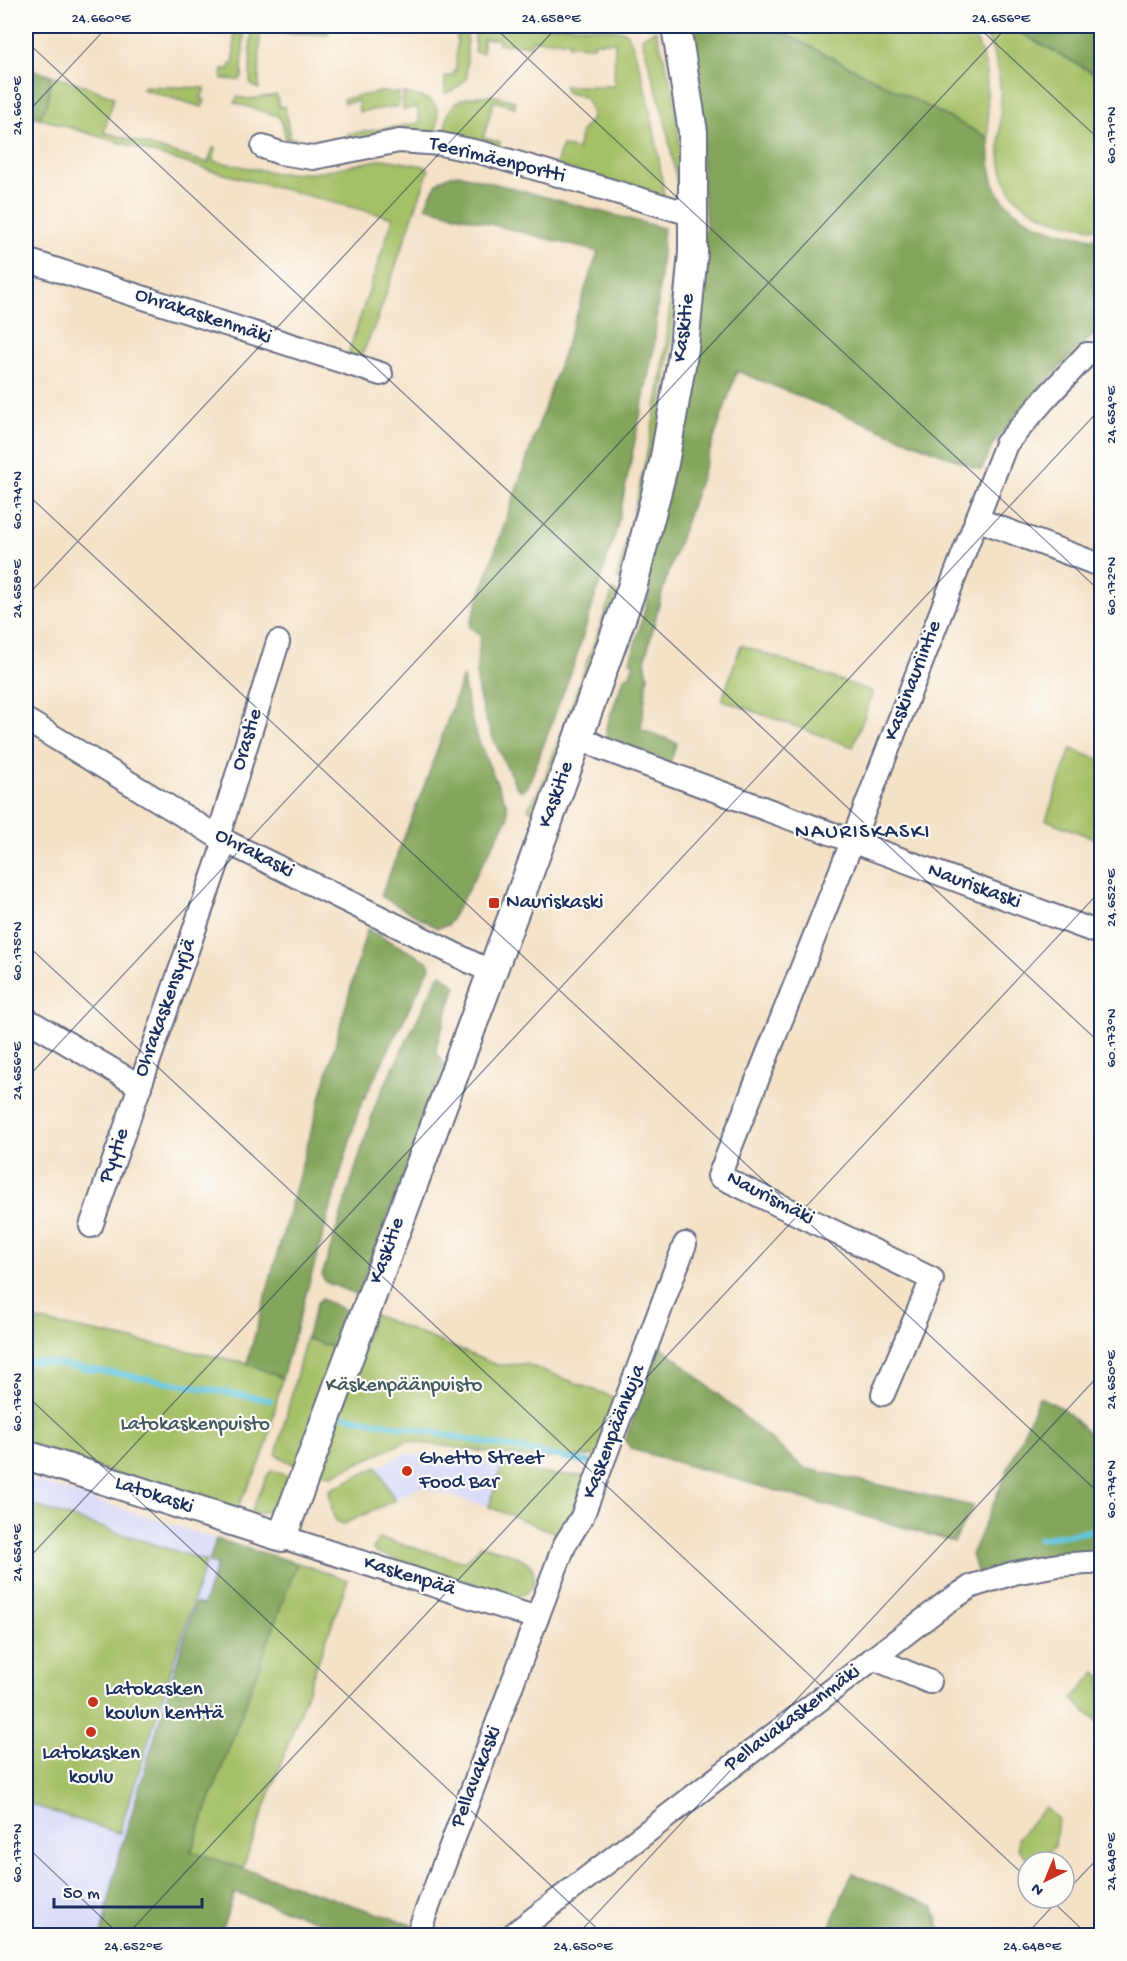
<svg xmlns="http://www.w3.org/2000/svg" width="1127" height="1961" font-family="'Gochi Hand',sans-serif">
	<style>
		.built { fill: #d6d8f8 }
		.green { fill: #a5c066; stroke: #607862; stroke-width: 1.5 }
		.forest { fill: #84a65b; stroke: #506a5c; stroke-width: 1.5 }
		.lines { fill: none; stroke-linecap: round; stroke-linejoin: round }
		.stream { stroke: #61c6df; stroke-width: 6 }
		.minor-casing { stroke: #676d82; stroke-width: 26 }
		.tertiary-casing { stroke: #676d82; stroke-width: 32 }
		.minor { stroke: #fff; stroke-width: 22 }
		.tertiary { stroke: #fff; stroke-width: 28 }
		.ticks { fill: none; stroke: #1b2f5e; stroke-width: 1.5; stroke-opacity: 0.45 }
		.poi-dot { fill: #c8321e; stroke: #fdfcf7; stroke-width: 2 }
		.labels { text-anchor: middle; dominant-baseline: central; stroke-width: 4.5; stroke-linejoin: round; paint-order: stroke }
		.street-label { font-size: 21px; fill: #1b2f5e; stroke: #fdfcf7 }
		.poi-label { font-size: 21px; fill: #1b2f5e; stroke: #fdfcf7; text-anchor: start }
		.park-label { font-size: 21px; fill: #445a60; stroke: #fdfcf7 }
		.neighbourhood-label { font-size: 22px; letter-spacing: 1.5px; fill: #1b2f5e; stroke: #fdfcf7 }
		.neatline { fill: none; stroke: #1b2f5e; stroke-width: 2 }
		.ticks-label { font-size: 15px; text-anchor: middle; fill: #1b2f5e }
	</style>
	<rect width="100%" height="100%" fill="#fdfcf7"/>
	<filter id="ink" filterUnits="userSpaceOnUse"><feTurbulence type="fractalNoise" baseFrequency=".0167" numOctaves="2"/><feDisplacementMap in="SourceGraphic" scale="12" xChannelSelector="R" yChannelSelector="G"/><feConvolveMatrix kernelMatrix="1 2 1 2 8 2 1 2 1" color-interpolation-filters="sRGB"/></filter>
	<filter id="wash" filterUnits="userSpaceOnUse"><feTurbulence type="fractalNoise" baseFrequency=".008" numOctaves="4" result="noise"/><feDisplacementMap in="SourceGraphic" scale="24" xChannelSelector="R" yChannelSelector="G"/><feGaussianBlur stdDeviation="1.35" result="paint"/><feColorMatrix in="noise" values="0 0 0 0 0 0 0 0 0 0 0 0 0 0 0 0 0 1.4 0 .05"/><feComposite in="paint" operator="in"/></filter>
	<g filter="url(#wash)">
		<rect width="100%" height="100%" fill="#f4e1c6"/>
		<g class="built">
			<path d="M406,1453L502,1465L489,1507L420,1487L395,1500L377,1467Z"/>
			<path d="M26,1478L216,1539L209,1562L217,1565L203,1605L195,1603L118,1859L101,1935H26Z"/>
		</g>
		<g class="green">
			<path d="M234,26H244L242,77L239,80L222,79L223,69H230V64H233L234,62Z"/>
			<path d="M251,26H467V77C463,84 453,92 445,93V76H453L454,71H456L457,32L408,31L407,35L381,34L380,31L329,29L328,34L260,32L259,89L251,85L250,80Z"/>
			<path d="M475,26H577L625,31C633,41 635,53 639,65C651,108 659,152 664,197L556,165L562,146L577,150L581,132L591,120L592,114L588,102L584,97L565,92L564,86H614L615,42H595L594,46L569,45V41L532,40L531,45L499,44V39H483V53L475,52Z"/>
			<path d="M770,26H968L978,44L986,67L989,138Z"/>
			<path d="M980,26H1008L1101,77V229C934,210 1039,113 980,26Z"/>
			<path d="M656,30L674,93L684,182L677,183L665,120L643,43L642,37Z"/>
			<path d="M50,75L83,85L114,97L104,132L208,163L213,148L216,149L213,161L276,173H314L383,159L424,166L429,169L376,323L359,361L347,357L393,218L209,170L39,118C49,106 50,90 50,75Z"/>
			<path d="M144,86L205,88L201,99L205,100L202,107L142,89Z"/>
			<path d="M380,92L399,93L398,106L359,112L358,101L344,103L343,99Z"/>
			<path d="M403,93C413,95 434,98 437,109C439,116 437,126 436,133L353,140L348,138L347,134L420,123L417,107L403,110Z"/>
			<path d="M277,95L279,107L285,106L290,138H296L297,143L307,142L308,146L294,147L287,143L282,122L278,116L235,103L237,97L249,99Z"/>
			<path d="M492,95L515,101V107L494,101L483,138L500,142L497,152L445,139C446,100 455,98 492,95Z"/>
			<path d="M676,236L682,237L677,303L659,423L622,581L617,578C635,510 651,442 662,372C669,327 672,281 676,236Z"/>
			<path d="M613,591L618,593L536,815L528,808L542,785Z"/>
			<path d="M741,645L873,692L853,747L722,700Z"/>
			<path d="M1071,749L1101,760V824L1096,839L1046,820Z"/>
			<path d="M374,1315L497,1365L526,1364L618,1399L600,1455L540,1459L407,1441L332,1475L315,1473Z"/>
			<path d="M26,1318L247,1363L282,1378L267,1444L258,1468L234,1514L26,1443Z"/>
			<path d="M306,1338L340,1350L297,1466L276,1455Z"/>
			<path d="M502,1465C519,1469 536,1473 554,1475C563,1476 580,1474 587,1477L569,1523L559,1534L489,1507Z"/>
			<path d="M377,1467L395,1500L344,1524L336,1521L333,1515L329,1490Z"/>
			<path d="M272,1470L290,1477C283,1499 276,1516 250,1514L268,1474Z"/>
			<path d="M26,1503L206,1561L119,1833L26,1803Z"/>
			<path d="M379,1538L465,1562L481,1545C500,1551 545,1557 532,1586C528,1594 520,1597 512,1597L374,1552L373,1549Z"/>
			<path d="M297,1563L348,1580L242,1870L191,1852Z"/>
			<path d="M1096,1672L1101,1677V1725L1072,1699Z"/>
			<path d="M1045,1807L1058,1819L1055,1846L1039,1862H1030L1018,1849V1838Z"/>
		</g>
		<g class="forest">
			<path d="M692,26H770L989,138C990,154 989,174 996,189C1017,226 1063,235 1101,239V329L1076,350L1020,409L994,443L981,470L737,371L663,589L645,660L648,676L641,729L677,743L669,765L607,743L606,727L625,676L629,677L634,663L630,661L650,591L641,584L706,226Z"/>
			<path d="M1008,26H1101V77Z"/>
			<path d="M26,68L50,75C50,90 49,106 39,118L26,115Z"/>
			<path d="M458,174L664,228L654,348L617,528L573,667L528,786L522,791L517,788C502,757 485,726 478,691C475,673 478,652 481,635L469,627L598,252L425,207C434,188 435,177 458,174Z"/>
			<path d="M463,676C468,725 487,761 507,805L508,818L448,925L437,928L381,896L428,776Z"/>
			<path d="M367,929L427,961L430,967L359,1109L282,1378L247,1363Z"/>
			<path d="M442,974L456,986L436,1047L437,1053L445,1065L358,1295L325,1282L322,1276L376,1103L438,977Z"/>
			<path d="M321,1299L351,1313L340,1350L306,1338L317,1303Z"/>
			<path d="M660,1345L804,1468L973,1506L954,1542L631,1449L625,1440Z"/>
			<path d="M1039,1397L1062,1408L1091,1435L1101,1439V1555L978,1574L971,1555Z"/>
			<path d="M216,1539L297,1563L191,1851L412,1925L408,1935H359L235,1893L219,1935L101,1936L118,1859L195,1603L203,1605L217,1565L209,1562Z"/>
			<path d="M852,1873L934,1907L942,1935H826Z"/>
		</g>
		<g class="lines">
			<g class="stream">
				<path d="M26,1361L45,1362L126,1375L270,1400"/>
				<path d="M345,1416L592,1463"/>
				<path d="M1039,1539L1102,1529"/>
			</g>
		</g>
	</g>
	<g filter="url(#ink)">
		<g class="lines">
			<g class="minor-casing">
				<g id="minor">
					<path d="M263,147L280,153L313,158L399,141L441,144L483,153L694,215"/>
					<path d="M26,260L381,374"/>
					<path d="M976,519L1097,564H1102"/>
					<path d="M26,720L225,841L491,972"/>
					<path d="M578,736L601,748L1102,934"/>
					<path d="M218,837L278,642"/>
					<path d="M26,1019L140,1086L225,841"/>
					<path d="M91,1226L140,1086"/>
					<path d="M883,1394L932,1279L719,1176L852,842L1006,444L1044,400L1087,354L1102,355"/>
					<path d="M282,1537L537,1618"/>
					<path d="M873,1658L930,1682"/>
					<path d="M417,1936L558,1562L565,1544L582,1517L685,1244"/>
					<path d="M511,1936L947,1602L972,1586L1014,1573L1058,1565L1102,1562"/>
				</g>
			</g>
			<g class="tertiary-casing">
				<path id="tertiary" d="M26,1455L282,1537L547,824L632,588L664,463L684,348L693,253V132L676,26"/>
			</g>
			<use href="#minor" class="minor"/>
			<use href="#tertiary" class="tertiary"/>
		</g>
	</g>
	<path class="ticks" d="M493,26L1102,593M977,26L1102,142M26,41L1102,1045M26,114L108,26M26,493L1102,1496M26,597L558,26M26,944L1028,1879M26,1079L1008,26M26,1395L605,1936M26,1561L1102,407M26,1846L121,1936M1064,1894L1102,1854M1049,1898L1089,1936M126,1936L1102,889M576,1936L1102,1372M1025,1936L1060,1898"/>
	<g class="poi-dot">
		<rect x="488" y="897" width="12" height="12" rx="3"/>
		<circle cx="407" cy="1471" r="6"/>
		<circle cx="93" cy="1702" r="6"/>
		<circle cx="91" cy="1732" r="6"/>
	</g>
	<g class="labels">
		<g class="street-label">
			<text transform="translate(497 161) rotate(14)">Teerimäenportti</text>
			<text transform="translate(203 317) rotate(18)">Ohrakaskenmäki</text>
			<text transform="translate(685 328) rotate(-83)">Kaskitie</text>
			<text transform="translate(914 681) rotate(-69)">Kaskinauriintie</text>
			<text transform="translate(248 740) rotate(-73)">Orastie</text>
			<text transform="translate(557 795) rotate(-70)">Kaskitie</text>
			<text transform="translate(254 854) rotate(27)">Ohrakaski</text>
			<text transform="translate(974 887) rotate(20)">Nauriskaski</text>
			<text transform="translate(166 1008) rotate(-70)">Ohrakaskensyrjä</text>
			<text transform="translate(115 1156) rotate(-71)">Pyytie</text>
			<text transform="translate(770 1199) rotate(27)">Naurismäki</text>
			<text transform="translate(388 1251) rotate(-70)">Kaskitie</text>
			<text transform="translate(615 1432) rotate(-69)">Kaskenpäänkuja</text>
			<text transform="translate(154 1496) rotate(18)">Latokaski</text>
			<text transform="translate(409 1577) rotate(17)">Kaskenpää</text>
			<text transform="translate(793 1719) rotate(-37)">Pellavakaskenmäki</text>
			<text transform="translate(477 1777) rotate(-69)">Pellavakaski</text>
		</g>
		<g class="poi-label">
			<text x="506" y="903">Nauriskaski</text>
			<text x="419" y="1459">Ghetto Street<tspan x="419" dy="24">Food Bar</tspan></text>
			<text x="105" y="1690">Latokasken<tspan x="105" dy="24">koulun kenttä</tspan></text>
			<text x="91" y="1754" text-anchor="middle">Latokasken<tspan x="91" dy="24">koulu</tspan></text>
		</g>
		<g class="park-label">
			<text x="404" y="1386">Käskenpäänpuisto</text>
			<text x="195" y="1425">Latokaskenpuisto</text>
		</g>
		<g class="neighbourhood-label">
			<text x="863" y="833">NAURISKASKI</text>
		</g>
	</g>
	<rect width="1127" height="1961" fill="none" stroke="#fdfcf7" stroke-width="66"/>
	<g transform="translate(1046 1880) rotate(223)"><circle r="28" fill="#fdfcf7" stroke="#a3aaba" stroke-width="1.5"/>
	<path d="M0-4.5L10 22L0 15L-10 22Z" fill="#c8321e"/>
	<text y="-9" font-size="16" font-weight="bold" text-anchor="middle" fill="#1b2f5e">N</text>
	</g>
	<path d="M54 1898v9h148v-9" fill="none" stroke="#1b2f5e" stroke-width="3"/>
	<text x="63" y="1898" font-size="18" fill="#1b2f5e" stroke="#fdfcf7" stroke-width="4.5" paint-order="stroke">50 m</text>
	<rect x="33" y="33" width="1061" height="1895" class="neatline"/>
	<g class="ticks-label">
		<text x="101" y="22">24.660°E</text>
		<text x="551" y="22">24.658°E</text>
		<text x="1001" y="22">24.656°E</text>
		<text transform="translate(16 106) rotate(-90)" y="5">24.660°E</text>
		<text transform="translate(1110 135) rotate(-90)" y="5">60.171°N</text>
		<text transform="translate(1110 415) rotate(-90)" y="5">24.654°E</text>
		<text transform="translate(16 500) rotate(-90)" y="5">60.174°N</text>
		<text transform="translate(1110 586) rotate(-90)" y="5">60.172°N</text>
		<text transform="translate(16 589) rotate(-90)" y="5">24.658°E</text>
		<text transform="translate(1110 898) rotate(-90)" y="5">24.652°E</text>
		<text transform="translate(16 951) rotate(-90)" y="5">60.175°N</text>
		<text transform="translate(1110 1038) rotate(-90)" y="5">60.173°N</text>
		<text transform="translate(16 1071) rotate(-90)" y="5">24.656°E</text>
		<text transform="translate(1110 1380) rotate(-90)" y="5">24.650°E</text>
		<text transform="translate(16 1402) rotate(-90)" y="5">60.176°N</text>
		<text transform="translate(1110 1489) rotate(-90)" y="5">60.174°N</text>
		<text transform="translate(16 1553) rotate(-90)" y="5">24.654°E</text>
		<text transform="translate(16 1853) rotate(-90)" y="5">60.177°N</text>
		<text transform="translate(1110 1862) rotate(-90)" y="5">24.648°E</text>
		<text x="133" y="1950">24.652°E</text>
		<text x="583" y="1950">24.650°E</text>
		<text x="1032" y="1950">24.648°E</text>
	</g>
</svg>
